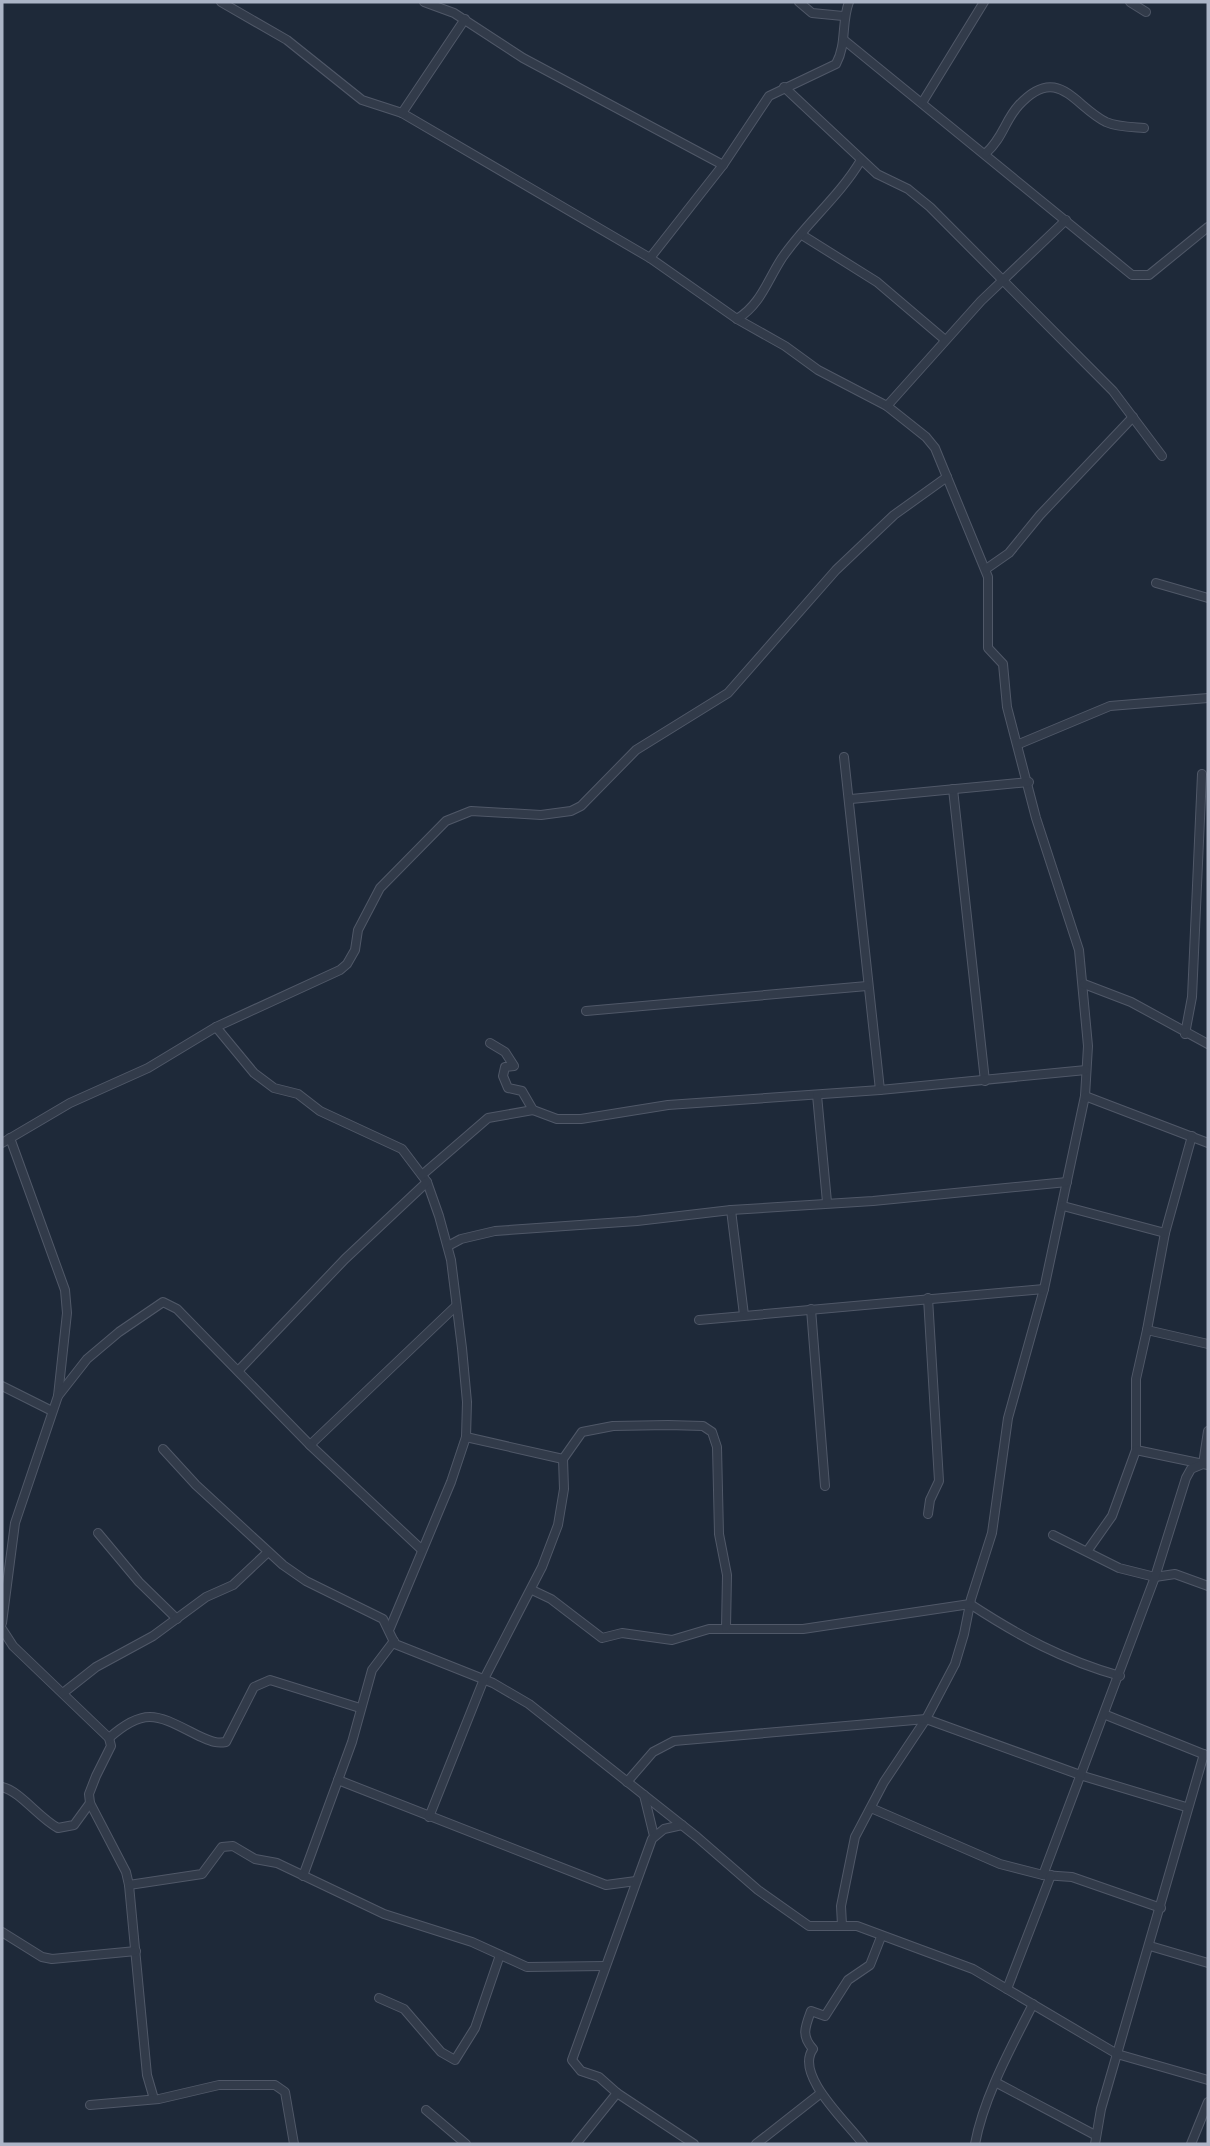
<svg xmlns="http://www.w3.org/2000/svg" width="1210" height="2146" font-family="'Exo 2',sans-serif">
	<style>
		.lines { fill: none; stroke-linecap: round; stroke-linejoin: round }
		.street-casing { stroke: #505868; stroke-width: 10 }
		.street { stroke: #323b4a; stroke-width: 8 }
	</style>
	<rect width="100%" height="100%" fill="#1e2939"/>
	<g class="lines">
		<g class="street-casing">
			<g id="street">
				<path d="M221,2L287,40L362,100L402,113L650,258L737,319L785,346L818,370L887,406L926,437L935,448L988,577V648L1003,664L1007,707L1036,818L1079,950L1088,1046L1085,1096L1044,1289L1008,1418L992,1533L971,1599L964,1634L955,1664L926,1719L884,1782L855,1837L841,1906L842,1925"/>
				<path d="M424,2L454,13L523,58L723,165"/>
				<path d="M799,2L812,13L843,16"/>
				<path d="M1130,2L1146,12"/>
				<path d="M844,40L1132,275H1149L1208,227"/>
				<path d="M784,87L877,174L908,189L930,207L1113,391L1162,456"/>
				<path d="M922,103L984,2"/>
				<path d="M402,113L465,19"/>
				<path d="M986,153C1003,138 1005,120 1019,105C1058,63 1074,106 1106,122C1117,127 1132,127 1144,128"/>
				<path d="M802,235L877,282L944,339"/>
				<path d="M650,258L723,165L769,96L836,64C847,44 841,23 849,2"/>
				<path d="M737,319C761,304 767,281 782,258C806,223 839,197 861,160"/>
				<path d="M887,406L981,301L1066,220"/>
				<path d="M986,569L1009,553L1040,515L1133,417"/>
				<path d="M1156,583L1208,598"/>
				<path d="M1019,744L1110,706L1208,698"/>
				<path d="M844,757L880,1090"/>
				<path d="M953,789L985,1081"/>
				<path d="M851,799L1029,782"/>
				<path d="M1084,984L1131,1002L1208,1044"/>
				<path d="M586,1011L867,986"/>
				<path d="M216,1027L254,1073L274,1088L298,1094L320,1111L402,1149L427,1182L439,1216L451,1260L462,1348L467,1402L466,1437L451,1482L390,1628"/>
				<path d="M1185,1034L1192,997L1202,774"/>
				<path d="M490,1043L505,1052L514,1066L505,1067L503,1076L508,1088L522,1091L533,1110L557,1119H581L668,1105L880,1090L1086,1070"/>
				<path d="M817,1095L827,1202"/>
				<path d="M1085,1096L1208,1143"/>
				<path d="M1192,1136L1165,1233L1147,1330L1208,1344"/>
				<path d="M10,1138L65,1290L67,1313L58,1396"/>
				<path d="M2,1143L70,1103L148,1068L216,1027L340,970L347,964L355,950L358,930L380,888L446,821L471,811L541,815L571,811L581,806L636,750L728,693L836,570L894,515L947,477"/>
				<path d="M422,1175L488,1118L533,1110"/>
				<path d="M1063,1206L1165,1233"/>
				<path d="M731,1210L744,1315"/>
				<path d="M448,1246L461,1239L495,1231L637,1221L731,1210L873,1201L1067,1182"/>
				<path d="M811,1309L825,1486"/>
				<path d="M699,1320L1044,1289"/>
				<path d="M239,1370L345,1259L427,1182"/>
				<path d="M2,1386L52,1411"/>
				<path d="M466,1437L563,1459"/>
				<path d="M310,1445L456,1306"/>
				<path d="M163,1449L196,1485L283,1565L306,1581L383,1619L395,1644L493,1683L529,1704L697,1837L758,1890L809,1926H857L973,1969L1117,2054L1208,2080"/>
				<path d="M1136,1450V1379L1147,1330"/>
				<path d="M928,1514L930,1500L939,1481L928,1298"/>
				<path d="M98,1533L139,1582L177,1619"/>
				<path d="M1053,1535L1119,1568L1155,1577L1175,1574L1208,1586"/>
				<path d="M1088,1550L1112,1516L1136,1450L1208,1465"/>
				<path d="M532,1590L551,1599L602,1638L622,1633L672,1640L709,1629H803L970,1604C1019,1636 1063,1660 1120,1676"/>
				<path d="M2,1623L15,1523L58,1396L87,1359L119,1332L163,1302L177,1309L310,1445L421,1549"/>
				<path d="M2,1629L13,1646L109,1738L111,1746L96,1776L89,1794L90,1803L126,1872L129,1885L147,2075L154,2099"/>
				<path d="M63,1693L96,1667L153,1636L206,1597L233,1585L268,1552"/>
				<path d="M1106,1715L1208,1756"/>
				<path d="M109,1738C146,1705 159,1716 199,1736C209,1740 215,1744 226,1742L254,1687L270,1680L360,1708"/>
				<path d="M338,1780L606,1885L636,1881"/>
				<path d="M627,1782L653,1752L674,1741L926,1719L1083,1776L1186,1807"/>
				<path d="M2,1787C20,1791 39,1818 58,1828L74,1825L90,1803"/>
				<path d="M644,1795L654,1836"/>
				<path d="M871,1808L1000,1864L1043,1875L1072,1877L1161,1908"/>
				<path d="M429,1817L484,1679L542,1567L558,1525L564,1489L563,1459L582,1432L613,1426L668,1425L703,1426L712,1432L717,1447L719,1534L727,1575L726,1628"/>
				<path d="M682,1825L664,1829L652,1839L572,2060L581,2071L599,2077L617,2093L694,2144"/>
				<path d="M1043,1875L1155,1577L1186,1478L1191,1469L1203,1464L1208,1431"/>
				<path d="M303,1876L352,1742L372,1670L394,1641"/>
				<path d="M129,1885L202,1874L222,1847L233,1846L255,1859L277,1863L384,1914L472,1942L527,1967L605,1966"/>
				<path d="M2,1932L42,1957L52,1959L136,1951"/>
				<path d="M1150,1946L1208,1963"/>
				<path d="M1007,1989L1051,1875"/>
				<path d="M379,1998L404,2009L441,2052L455,2060L475,2028L500,1955"/>
				<path d="M997,2083L1095,2135"/>
				<path d="M90,2105L159,2099L219,2085H275L285,2092L294,2144"/>
				<path d="M426,2110L466,2144"/>
				<path d="M576,2144L617,2093"/>
				<path d="M756,2144L821,2093"/>
				<path d="M863,2144C848,2123 794,2075 813,2049C801,2036 805,2027 811,2011L825,2016L848,1980L870,1965L881,1937"/>
				<path d="M975,2144C984,2096 1011,2048 1033,2004"/>
				<path d="M1095,2144L1101,2109L1204,1754"/>
				<path d="M1191,2144L1208,2102"/>
			</g>
		</g>
		<use href="#street" class="street"/>
	</g>
	<rect width="1210" height="2146" fill="none" stroke="#acb5c7" stroke-width="7"/>
</svg>
